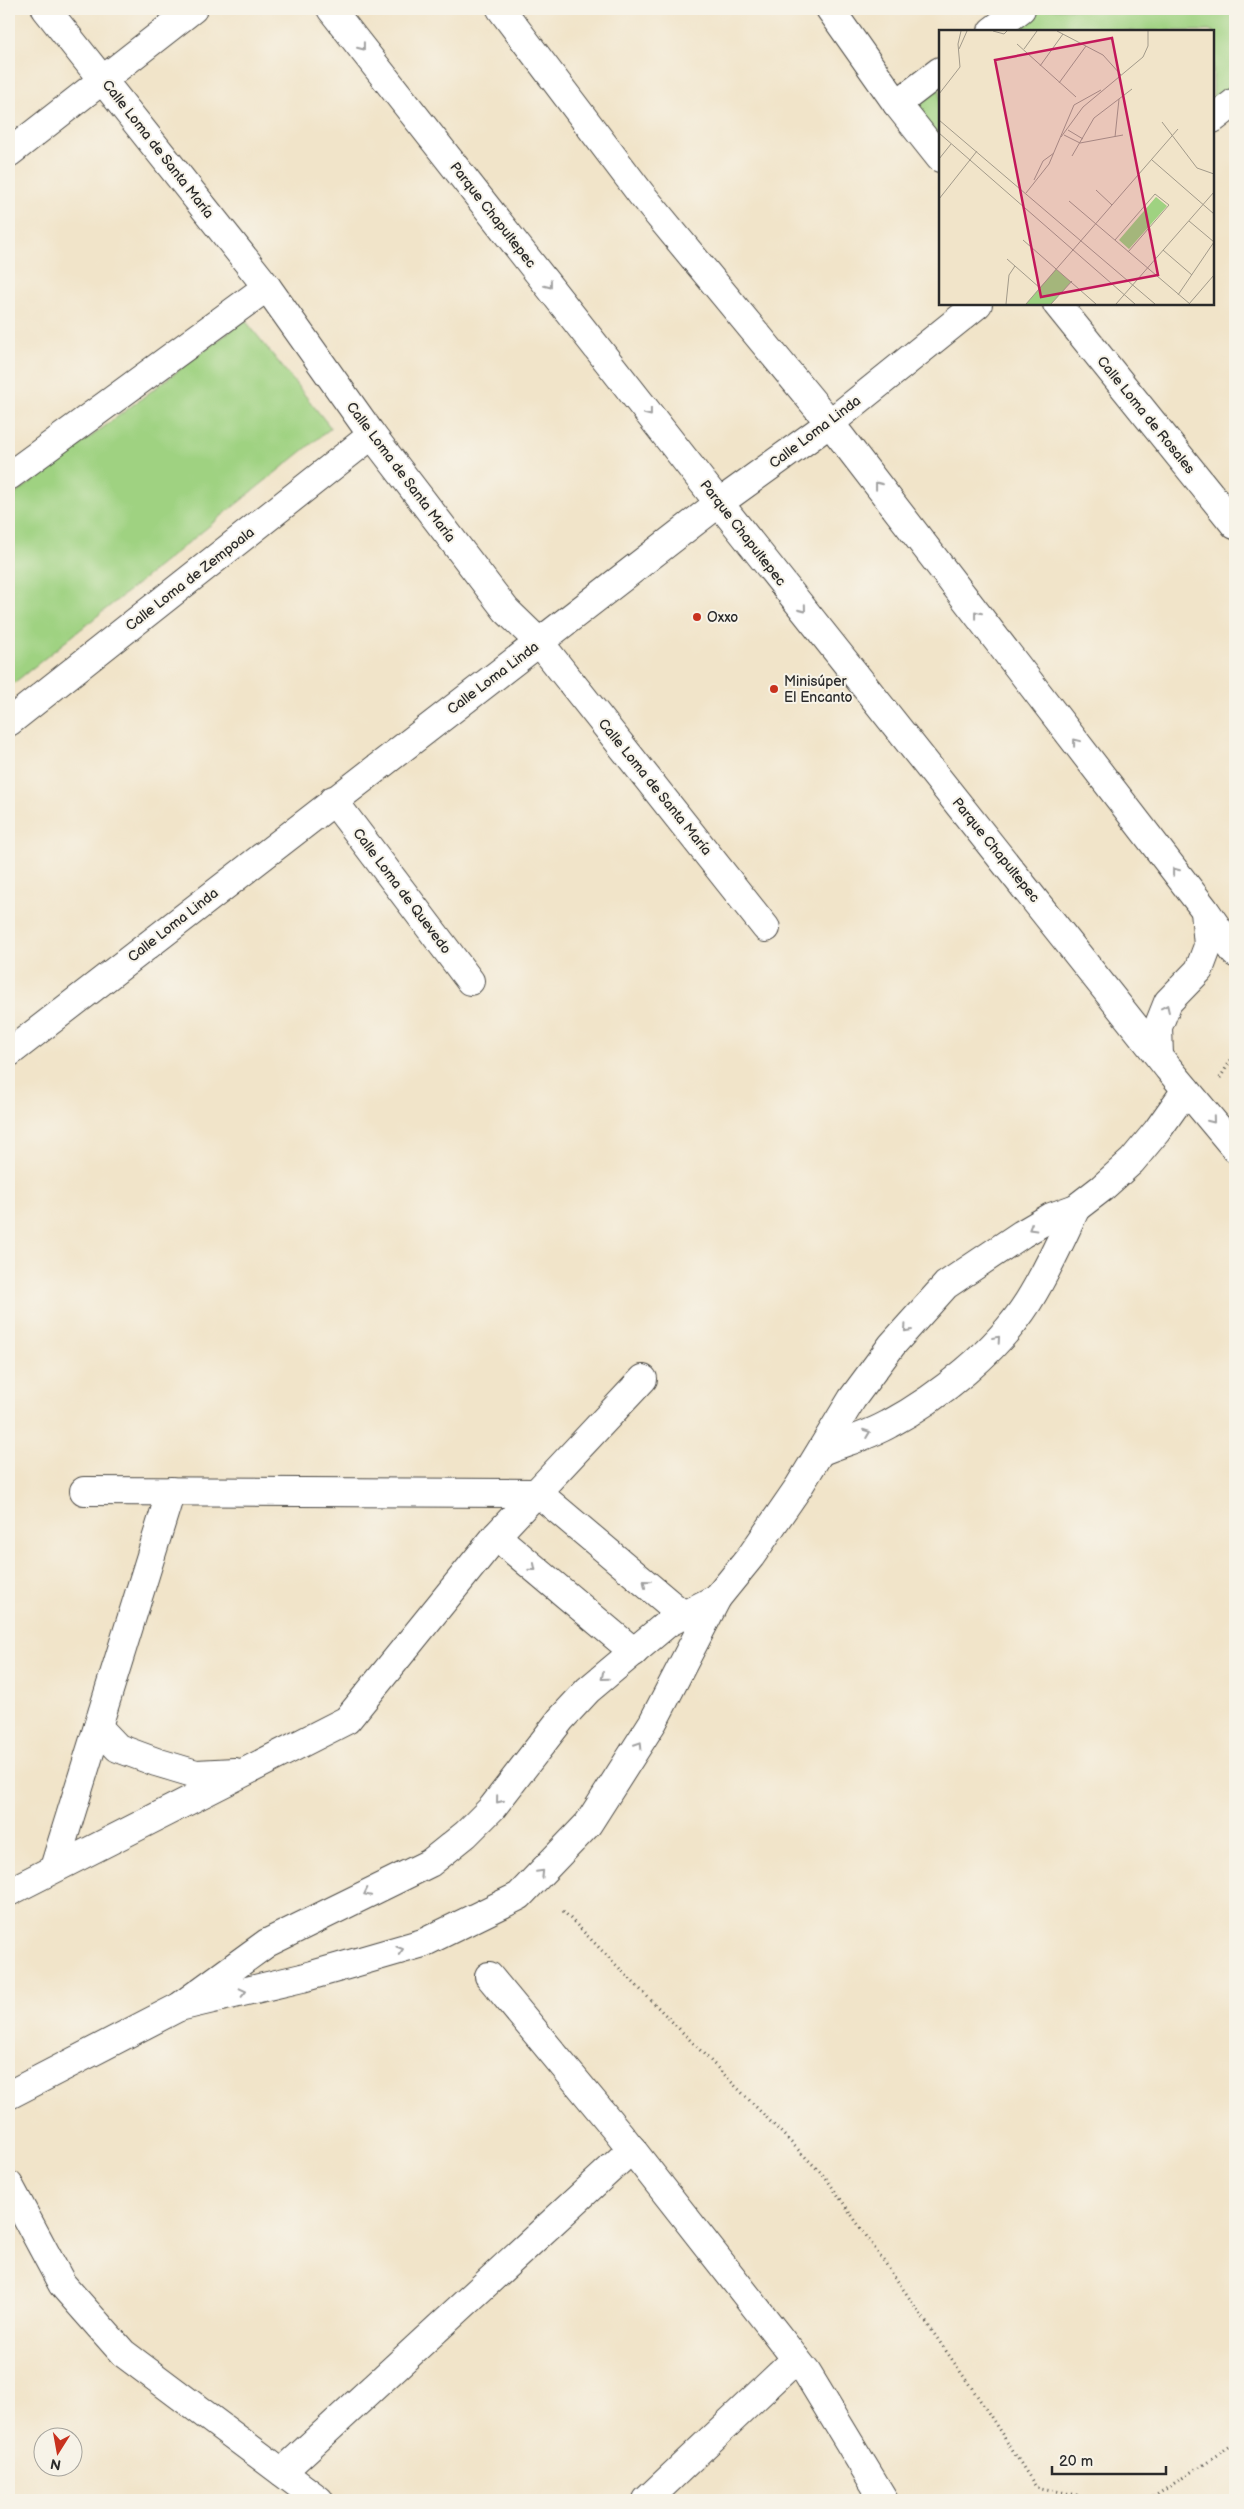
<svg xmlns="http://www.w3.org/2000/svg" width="1244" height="2509" font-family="'Balsamiq Sans',sans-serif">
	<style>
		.green { fill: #9fd281; stroke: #657e56 }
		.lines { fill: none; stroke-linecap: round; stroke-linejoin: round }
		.minor-casing { stroke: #494743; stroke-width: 30 }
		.path { stroke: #494743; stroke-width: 3; stroke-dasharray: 1 4; stroke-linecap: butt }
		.minor { stroke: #fff; stroke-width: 28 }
		.oneway { stroke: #a0a0a0 }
		.poi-dot { fill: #c8321e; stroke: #f7f3e8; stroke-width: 2 }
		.labels { text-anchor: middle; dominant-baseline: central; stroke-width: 4; stroke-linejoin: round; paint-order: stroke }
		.street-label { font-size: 14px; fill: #2b2b2b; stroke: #f7f3e8 }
		.poi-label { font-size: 14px; fill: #2b2b2b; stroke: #f7f3e8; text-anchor: start }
		.inset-road { fill: none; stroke: #a29a8a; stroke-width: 1 }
		.view { fill: #c2185b; fill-opacity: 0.15; stroke: #c2185b; stroke-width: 2.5 }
		.inset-edge { fill: none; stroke: #2b2b2b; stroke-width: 2.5 }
	</style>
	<rect width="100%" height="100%" fill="#f7f3e8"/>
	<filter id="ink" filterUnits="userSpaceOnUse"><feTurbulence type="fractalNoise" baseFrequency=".02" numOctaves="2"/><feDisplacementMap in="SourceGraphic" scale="10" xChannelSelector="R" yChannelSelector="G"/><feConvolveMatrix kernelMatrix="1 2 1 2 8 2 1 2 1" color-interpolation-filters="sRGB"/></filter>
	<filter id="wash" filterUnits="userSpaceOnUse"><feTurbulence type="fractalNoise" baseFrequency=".0096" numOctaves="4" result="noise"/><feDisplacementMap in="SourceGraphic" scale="20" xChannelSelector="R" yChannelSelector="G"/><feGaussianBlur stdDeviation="1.12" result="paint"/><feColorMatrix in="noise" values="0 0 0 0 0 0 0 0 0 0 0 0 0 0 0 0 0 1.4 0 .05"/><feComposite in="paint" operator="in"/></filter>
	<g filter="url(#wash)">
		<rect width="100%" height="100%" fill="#f1e4c9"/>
		<g class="green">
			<path d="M1025,9H1235V95L1213,113V31H996Z"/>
			<path d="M940,74V143L907,99Z"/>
			<path d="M245,320L331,428L9,687V499Z"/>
		</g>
	</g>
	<g filter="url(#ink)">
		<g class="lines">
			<g class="minor-casing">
				<g id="minor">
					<path d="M46,9L267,287L372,435L506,610L540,643L766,928"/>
					<path d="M331,9L719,503L1168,1068L1235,1148"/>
					<path d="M501,9L641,194L830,423L1205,910L1235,953"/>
					<path d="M830,9L897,104L940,158"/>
					<path d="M992,31L1021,9"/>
					<path d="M897,104L940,71"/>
					<path d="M1213,119L1235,102"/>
					<path d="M9,153L193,9"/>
					<path d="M1057,304L1235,525"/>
					<path d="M9,476L267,287"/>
					<path d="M9,722L372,435"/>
					<path d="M333,800L470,981"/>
					<path d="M9,1053L719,503L830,423L978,304"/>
					<path d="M1159,1055L1158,1027L1168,1002L1199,970L1208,946L1205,911"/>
					<path d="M822,1451C844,1442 868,1436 889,1424C939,1397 997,1351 1028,1302C1047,1272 1061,1240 1076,1208"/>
					<path d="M84,1491L538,1493L683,1615"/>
					<path d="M496,1536L634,1652"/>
					<path d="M98,1727L118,1748L156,1762L196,1774L235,1772"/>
					<path d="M54,1868L171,1491"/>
					<path d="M9,1892L347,1720L496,1536L643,1379"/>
					<path d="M489,1976L619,2133L807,2373L884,2500"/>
					<path d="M179,2007L302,1978L423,1943L519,1896L588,1824L653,1722L717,1598L751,1556L798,1488L852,1399L892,1345L946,1285L1022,1234L1051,1217L1076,1208L1102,1188L1132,1161L1157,1131L1186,1090"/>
					<path d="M9,2095L179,2007L267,1943L430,1863L466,1834L492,1808L561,1719L588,1690L668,1623L717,1598"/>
					<path d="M9,2185L62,2284L123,2353L319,2500"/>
					<path d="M282,2472L632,2149"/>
					<path d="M647,2500L796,2359"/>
				</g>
			</g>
			<g class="path">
				<path d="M1220,1078L1235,1053"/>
				<path d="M563,1911L826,2178L978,2397L1036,2487L1102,2500"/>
				<path d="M1149,2500L1235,2443"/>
			</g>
			<use href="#minor" class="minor"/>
		</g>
		<defs><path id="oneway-chevron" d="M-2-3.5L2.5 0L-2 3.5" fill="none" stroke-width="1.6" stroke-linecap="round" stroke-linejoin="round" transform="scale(1.25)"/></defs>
		<g class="oneway">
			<use href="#oneway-chevron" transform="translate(362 47) rotate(52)"/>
			<use href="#oneway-chevron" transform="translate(549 285) rotate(52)"/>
			<use href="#oneway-chevron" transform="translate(649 413) rotate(52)"/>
			<use href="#oneway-chevron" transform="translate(878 485) rotate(-128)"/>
			<use href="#oneway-chevron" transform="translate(803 609) rotate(51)"/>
			<use href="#oneway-chevron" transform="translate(977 614) rotate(-128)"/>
			<use href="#oneway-chevron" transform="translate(1076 742) rotate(-128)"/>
			<use href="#oneway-chevron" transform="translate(1175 871) rotate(-128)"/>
			<use href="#oneway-chevron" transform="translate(1166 1008) rotate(-65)"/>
			<use href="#oneway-chevron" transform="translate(1212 1120) rotate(51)"/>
			<use href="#oneway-chevron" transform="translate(1032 1228) rotate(150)"/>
			<use href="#oneway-chevron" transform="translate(907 1329) rotate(132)"/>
			<use href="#oneway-chevron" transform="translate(997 1339) rotate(-49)"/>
			<use href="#oneway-chevron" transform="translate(867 1433) rotate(-21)"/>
			<use href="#oneway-chevron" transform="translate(533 1568) rotate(40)"/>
			<use href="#oneway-chevron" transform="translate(646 1583) rotate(-140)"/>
			<use href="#oneway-chevron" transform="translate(604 1677) rotate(140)"/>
			<use href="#oneway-chevron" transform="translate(639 1745) rotate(-57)"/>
			<use href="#oneway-chevron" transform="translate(499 1800) rotate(129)"/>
			<use href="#oneway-chevron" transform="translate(541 1873) rotate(-46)"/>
			<use href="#oneway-chevron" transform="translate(367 1893) rotate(154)"/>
			<use href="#oneway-chevron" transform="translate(400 1950) rotate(-16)"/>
			<use href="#oneway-chevron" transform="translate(243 1992) rotate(-13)"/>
		</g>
	</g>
	<g class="poi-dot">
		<circle cx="697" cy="617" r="5"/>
		<circle cx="774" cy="689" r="5"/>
	</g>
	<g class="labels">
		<g class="street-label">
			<text transform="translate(158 149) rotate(52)">Calle Loma de Santa María</text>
			<text transform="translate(493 215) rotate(52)">Parque Chapultepec</text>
			<text transform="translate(1146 415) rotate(51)">Calle Loma de Rosales</text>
			<text transform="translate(815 432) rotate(-37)">Calle Loma Linda</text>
			<text transform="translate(401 472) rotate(53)">Calle Loma de Santa María</text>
			<text transform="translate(743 533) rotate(52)">Parque Chapultepec</text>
			<text transform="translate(190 579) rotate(-38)">Calle Loma de Zempoala</text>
			<text transform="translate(493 678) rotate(-37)">Calle Loma Linda</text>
			<text transform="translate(655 787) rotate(51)">Calle Loma de Santa María</text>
			<text transform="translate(996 850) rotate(51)">Parque Chapultepec</text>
			<text transform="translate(402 891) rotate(53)">Calle Loma de Quevedo</text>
			<text transform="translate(173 925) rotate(-38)">Calle Loma Linda</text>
		</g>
		<g class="poi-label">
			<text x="707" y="617">Oxxo</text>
			<text x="784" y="681">Minisúper<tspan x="784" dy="16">El Encanto</tspan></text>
		</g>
	</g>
	<g transform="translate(939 30)">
		<rect width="275" height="275" fill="#f1e4c9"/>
		<path d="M217,167L228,176L190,219L180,210ZM117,239L132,252L112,274H87Z" fill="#9fd281"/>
		<path class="inset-road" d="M54,1L65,4L68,1M118,1L164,25L182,45M78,14L137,67M20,19L28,1M85,19L98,1M101,36L124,4M120,53L147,16M0,64L21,37L19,14L22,1M0,90L216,274M223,92L258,138L275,144M129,100L144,109M0,103L196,274M125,105L141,113L184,105M122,107L144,77L204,27L209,16V1M176,107L180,69M133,126L155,88L193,59M0,129L12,114M213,130L275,184M95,150L104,131L115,123M157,160L173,175M87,163L110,134L135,75L162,60M0,169L38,121M130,171L251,274M250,191L275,212M84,210L157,274M176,210L216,164L230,175L189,222M224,220L253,245M68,229L101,258M239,265L275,212M67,274L70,245L76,236M87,274L239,99M112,274L133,251M177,274L275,162M250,274L275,245"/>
		<path class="view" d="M173,8L219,245L102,267L56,30Z"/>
		<rect width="275" height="275" class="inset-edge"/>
	</g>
	<rect width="1244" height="2509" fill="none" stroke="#f7f3e8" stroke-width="30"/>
	<g transform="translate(58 2452) rotate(191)"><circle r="24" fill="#f7f3e8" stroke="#a5a39c"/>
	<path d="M0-4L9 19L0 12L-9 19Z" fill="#c8321e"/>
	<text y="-8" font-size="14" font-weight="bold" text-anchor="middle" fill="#2b2b2b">N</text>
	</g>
	<path d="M1052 2466v8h114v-8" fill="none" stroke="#2b2b2b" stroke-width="2.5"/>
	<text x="1059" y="2466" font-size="15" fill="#2b2b2b" stroke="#f7f3e8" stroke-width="4" paint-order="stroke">20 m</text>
</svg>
